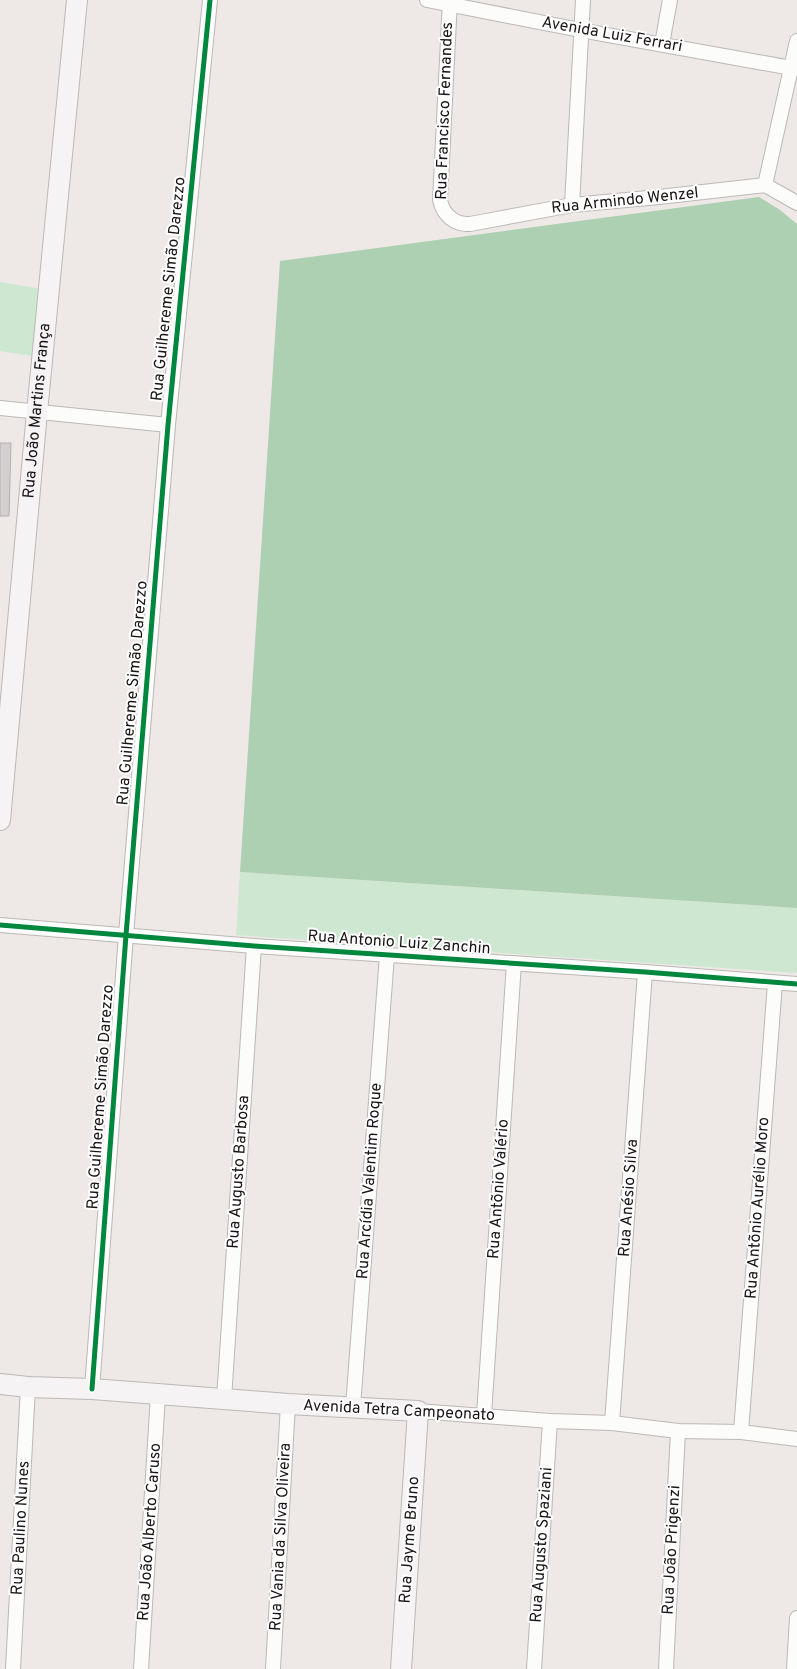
<svg xmlns="http://www.w3.org/2000/svg" width="797" height="1669" font-family="Overpass,sans-serif">
	<style>
		.green { fill: #cee7d0 }
		.forest { fill: #adcfb2 }
		.building { fill: #d4d0d0; stroke: #b4afb0 }
		.lines { fill: none; stroke-linecap: round; stroke-linejoin: round }
		.minor-casing { stroke: #bcb8b6; stroke-width: 16 }
		.secondary-casing { stroke: #bcb8b6; stroke-width: 22 }
		.minor { stroke: #fcfcfb; stroke-width: 14 }
		.secondary { stroke: #f6f3f4; stroke-width: 20 }
		.cycleway-casing { stroke: #fff; stroke-width: 8 }
		.cycleway { stroke: #00873e; stroke-width: 5 }
		.labels { text-anchor: middle; dominant-baseline: central; stroke-width: 4; stroke-linejoin: round; paint-order: stroke }
		.street-label { font-size: 16px; fill: #191514; stroke: #fff }
	</style>
	<rect width="100%" height="100%" fill="#eee8e6"/>
	<g class="green">
		<path d="M0,282L42,289L33,356L0,351Z"/>
		<path d="M240,872L797,908V973L236,935Z"/>
	</g>
	<path class="forest" d="M759,197L780,210L797,224V908L240,872L280,261Z"/>
	<path class="building" d="M0,443H11L9,516H0Z"/>
	<g class="lines">
		<g class="minor-casing">
			<g id="minor">
				<path d="M427,0L580,30L797,69"/>
				<path d="M450,0L440,200C443,215 455,225 470,224L572,205L659,197L765,185L797,203"/>
				<path d="M662,44L670,0"/>
				<path d="M765,185L797,41"/>
				<path d="M572,205L583,0"/>
				<path d="M0,408L168,425"/>
				<path d="M0,925L254,946L645,972L797,984"/>
				<path d="M92,1389L126,935L168,425L210,0"/>
				<path d="M224,1399L254,946"/>
				<path d="M353,1407L387,955"/>
				<path d="M418,1411L550,1421L612,1423L678,1431L741,1432L797,1439"/>
				<path d="M484,1415L514,963"/>
				<path d="M612,1423L645,972"/>
				<path d="M741,1432L775,983"/>
				<path d="M13,1669L28,1387"/>
				<path d="M141,1669L158,1395"/>
				<path d="M273,1669L288,1404"/>
				<path d="M534,1669L550,1421"/>
				<path d="M666,1669L678,1431"/>
				<path d="M794,1669L797,1618"/>
			</g>
		</g>
		<g class="secondary-casing">
			<g id="secondary">
				<path id="s1" d="M0,820L37,412L77,0"/>
				<path d="M0,1384L28,1387L92,1389L288,1404L418,1411L401,1669"/>
			</g>
		</g>
		<use href="#minor" class="minor"/>
		<use href="#secondary" class="secondary"/>
		<g class="cycleway-casing">
			<g id="cycleway">
				<path d="M0,925L254,946L645,972L797,984"/>
				<path d="M92,1389L126,935L168,425L210,0"/>
			</g>
		</g>
		<use href="#cycleway" class="cycleway"/>
	</g>
	<g class="labels">
		<g class="street-label">
			<text transform="translate(612 35) rotate(10)">Avenida Luiz Ferrari</text>
			<text transform="translate(445 111) rotate(-88)">Rua Francisco Fernandes</text>
			<text transform="translate(625 201) rotate(-6)">Rua Armindo Wenzel</text>
			<text transform="translate(169 289) rotate(-84)">Rua Guilhereme Simão Darezzo</text>
			<text stroke="none"><textPath href="#s1" startOffset="411">Rua João Martins França</textPath></text>
			<text transform="translate(133 693) rotate(-85)">Rua Guilhereme Simão Darezzo</text>
			<text transform="translate(399 943) rotate(4)">Rua Antonio Luiz Zanchin</text>
			<text transform="translate(101 1097) rotate(-86)">Rua Guilhereme Simão Darezzo</text>
			<text transform="translate(239 1172) rotate(-86)">Rua Augusto Barbosa</text>
			<text transform="translate(370 1181) rotate(-86)">Rua Arcídia Valentim Roque</text>
			<text transform="translate(499 1189) rotate(-86)">Rua Antõnio Valério</text>
			<text transform="translate(629 1198) rotate(-86)">Rua Anésio Silva</text>
			<text transform="translate(758 1208) rotate(-86)">Rua Antõnio Aurélio Moro</text>
			<text transform="translate(399 1411) rotate(3)">Avenida Tetra Campeonato</text>
			<text transform="translate(21 1528) rotate(-87)">Rua Paulino Nunes</text>
			<text transform="translate(150 1532) rotate(-86)">Rua João Alberto Caruso</text>
			<text transform="translate(281 1537) rotate(-87)">Rua Vania da Silva Oliveira</text>
			<text transform="translate(410 1540) rotate(-86)">Rua Jayme Bruno</text>
			<text transform="translate(542 1545) rotate(-86)">Rua Augusto Spaziani</text>
			<text transform="translate(672 1550) rotate(-87)">Rua João Prigenzi</text>
		</g>
	</g>
</svg>
